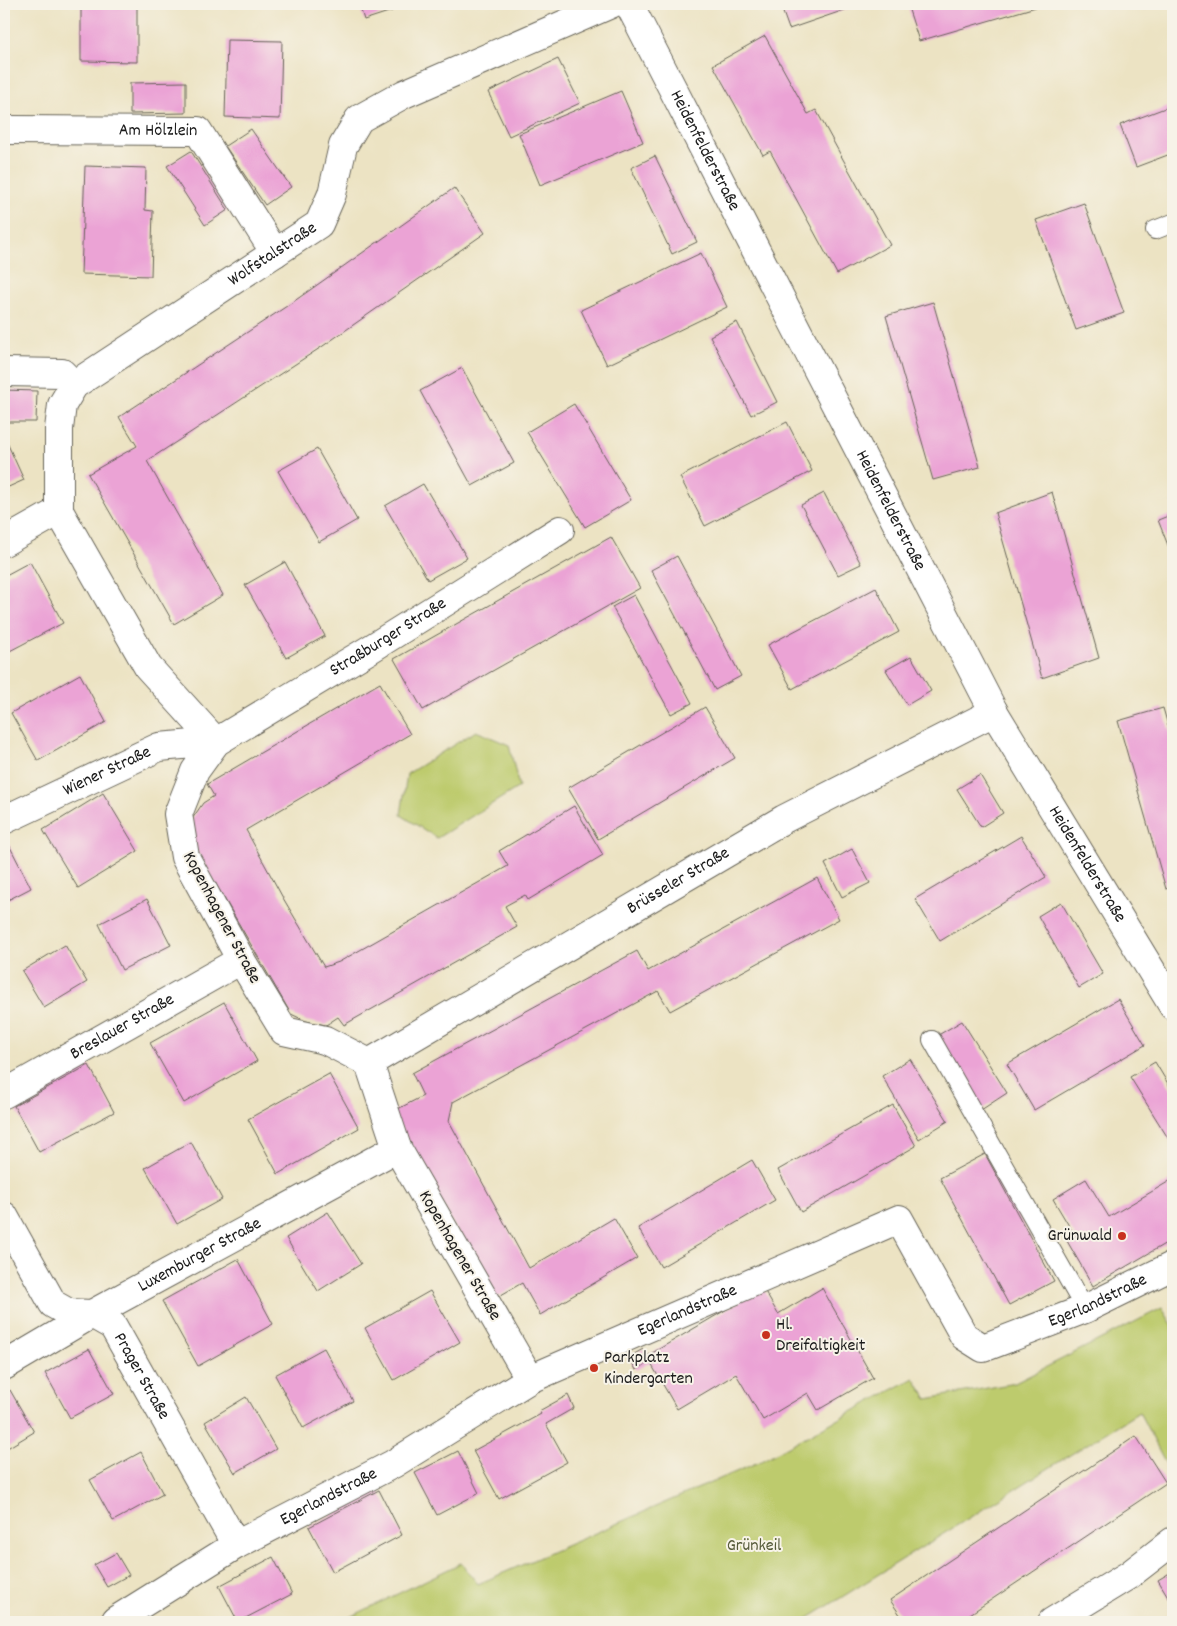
<svg xmlns="http://www.w3.org/2000/svg" width="1177" height="1626" font-family="Dekko,sans-serif">
	<style>
		.green { fill: #bdcb6d; stroke: #6c7444 }
		.building { fill: #eba3d5 }
		.lines { fill: none; stroke-linecap: round; stroke-linejoin: round }
		.service-casing { stroke: #656256; stroke-width: 20 }
		.minor-casing { stroke: #656256; stroke-width: 30 }
		.service { stroke: #fff; stroke-width: 18 }
		.minor { stroke: #fff; stroke-width: 28 }
		.poi-dot { fill: #c8321e; stroke: #f7f3e8; stroke-width: 2 }
		.labels { text-anchor: middle; dominant-baseline: central; stroke-width: 4; stroke-linejoin: round; paint-order: stroke }
		.street-label { font-size: 18px; fill: #1c1c1c; stroke: #f7f3e8 }
		.poi-label { font-size: 18px; fill: #1c1c1c; stroke: #f7f3e8; text-anchor: start }
		.park-label { font-size: 18px; fill: #545938; stroke: #f7f3e8 }
	</style>
	<rect width="100%" height="100%" fill="#f7f3e8"/>
	<filter id="ink" filterUnits="userSpaceOnUse"><feTurbulence type="fractalNoise" baseFrequency=".02" numOctaves="2"/><feDisplacementMap in="SourceGraphic" scale="10" xChannelSelector="R" yChannelSelector="G"/><feConvolveMatrix kernelMatrix="1 2 1 2 8 2 1 2 1" color-interpolation-filters="sRGB"/></filter>
	<filter id="wash" filterUnits="userSpaceOnUse"><feTurbulence type="fractalNoise" baseFrequency=".0096" numOctaves="4" result="noise"/><feDisplacementMap in="SourceGraphic" scale="20" xChannelSelector="R" yChannelSelector="G"/><feGaussianBlur stdDeviation="1.12" result="paint"/><feColorMatrix in="noise" values="0 0 0 0 0 0 0 0 0 0 0 0 0 0 0 0 0 1.4 0 .05"/><feComposite in="paint" operator="in"/></filter>
	<g filter="url(#wash)">
		<rect width="100%" height="100%" fill="#ece3c3"/>
		<g class="green">
			<path d="M476,731L509,745L519,787L437,838L401,815L407,774Z"/>
			<path d="M1162,1308L1173,1326V1477L1139,1412L802,1622H342L346,1619L461,1563L478,1584L761,1461L914,1378L927,1399L1015,1383Z"/>
		</g>
		<g id="blocks">
			<g class="building">
				<path d="M4,4H9L7,75H4Z"/>
				<path d="M81,4H137V62L81,61Z"/>
				<path d="M359,4H413L364,20Z"/>
				<path d="M780,4H862L789,29Z"/>
				<path d="M907,4H1046L919,41Z"/>
				<path d="M765,36L808,114L816,110L890,245L837,274L770,151L763,155L713,65Z"/>
				<path d="M227,40L282,41L280,119L225,117Z"/>
				<path d="M558,59L580,103L509,136L488,92Z"/>
				<path d="M186,82V113L130,114V83Z"/>
				<path d="M621,91L643,142L540,185L519,134Z"/>
				<path d="M1173,105V153L1136,167L1120,125Z"/>
				<path d="M251,129L291,187L265,205L225,146Z"/>
				<path d="M191,151L228,210L205,225L167,166Z"/>
				<path d="M655,156L697,242L672,254L631,168Z"/>
				<path d="M85,166L146,168L145,210L153,211L151,276L81,274Z"/>
				<path d="M454,188L485,233L323,346L147,461L223,595L174,624L88,474L137,446L119,417L293,302Z"/>
				<path d="M4,190H8L6,325H4Z"/>
				<path d="M1084,203L1124,313L1076,330L1036,220Z"/>
				<path d="M701,253L727,307L607,365L581,310Z"/>
				<path d="M933,302L980,467L933,480L886,316Z"/>
				<path d="M737,322L777,402L751,415L710,336Z"/>
				<path d="M462,368L514,463L472,486L420,391Z"/>
				<path d="M4,390L37,391L36,422H4Z"/>
				<path d="M574,404L631,500L585,527L527,432Z"/>
				<path d="M787,422L812,471L705,526L680,477Z"/>
				<path d="M4,436L24,480L4,489Z"/>
				<path d="M317,449L357,520L319,542L278,471Z"/>
				<path d="M423,484L467,558L428,580L385,506Z"/>
				<path d="M1052,492L1099,658L1042,678L995,513Z"/>
				<path d="M824,493L861,564L838,575L801,505Z"/>
				<path d="M1173,514V558L1158,520Z"/>
				<path d="M611,537L640,588L423,710L394,659Z"/>
				<path d="M677,556L741,676L715,690L651,570Z"/>
				<path d="M30,562L63,623L4,654V576Z"/>
				<path d="M285,562L325,636L286,658L245,585Z"/>
				<path d="M876,588L899,632L792,689L768,645Z"/>
				<path d="M634,595L692,703L671,714L612,607Z"/>
				<path d="M911,656L931,691L907,705L886,670Z"/>
				<path d="M80,674L106,722L38,761L11,713Z"/>
				<path d="M380,683L410,734L246,830L283,898L324,967L339,962L508,866L499,851L574,806L603,855L528,900L525,895L505,906L517,927L344,1025L338,1017L326,1025L306,1021L291,1014L194,846L192,819L203,803L214,796L207,784Z"/>
				<path d="M705,707L735,758L598,839L568,788Z"/>
				<path d="M1163,708L1173,743V886L1166,889L1118,721Z"/>
				<path d="M980,775L1003,813L981,827L957,789Z"/>
				<path d="M103,793L138,851L78,888L43,830Z"/>
				<path d="M1021,836L1046,877L940,941L915,899Z"/>
				<path d="M6,839L31,888L4,902V840Z"/>
				<path d="M852,849L870,883L842,897L825,864Z"/>
				<path d="M817,878L839,919L670,1011L658,991L453,1102L449,1121L529,1268L614,1218L637,1258L540,1315L522,1283L494,1299L392,1112L423,1096L412,1073L637,951L648,971Z"/>
				<path d="M147,899L171,945L122,970L99,924Z"/>
				<path d="M1061,902L1103,974L1079,988L1038,916Z"/>
				<path d="M65,945L87,982L44,1008L22,971Z"/>
				<path d="M1118,999L1145,1045L1034,1110L1007,1064Z"/>
				<path d="M224,1002L257,1061L184,1103L150,1043Z"/>
				<path d="M962,1021L1007,1093L981,1110L935,1037Z"/>
				<path d="M910,1059L948,1121L919,1139L882,1076Z"/>
				<path d="M1155,1062L1173,1092V1146L1130,1077Z"/>
				<path d="M89,1065L114,1112L39,1152L14,1106Z"/>
				<path d="M329,1074L359,1128L278,1174L248,1119Z"/>
				<path d="M893,1105L916,1146L801,1212L778,1170Z"/>
				<path d="M191,1142L222,1199L177,1224L145,1168Z"/>
				<path d="M985,1154L1054,1281L1009,1305L940,1178Z"/>
				<path d="M752,1160L775,1200L661,1267L638,1228Z"/>
				<path d="M1086,1179L1109,1217L1173,1179V1239L1093,1286L1067,1241L1075,1236L1053,1199Z"/>
				<path d="M328,1212L361,1264L318,1291L286,1238Z"/>
				<path d="M238,1259L273,1324L198,1366L162,1301Z"/>
				<path d="M763,1288L778,1314L822,1288L873,1378L818,1410L808,1393L763,1420L736,1374L677,1409L650,1362L636,1370L629,1357L643,1349L647,1356Z"/>
				<path d="M430,1291L460,1342L394,1380L365,1328Z"/>
				<path d="M324,1348L353,1401L303,1428L275,1375Z"/>
				<path d="M89,1349L114,1394L70,1418L45,1373Z"/>
				<path d="M10,1390L34,1432L4,1450V1393Z"/>
				<path d="M568,1395L574,1408L546,1424L567,1462L499,1499L473,1451L541,1414L539,1411Z"/>
				<path d="M246,1397L276,1449L235,1473L205,1422Z"/>
				<path d="M1136,1436L1166,1483L958,1622H905L890,1600Z"/>
				<path d="M458,1451L479,1493L437,1515L415,1473Z"/>
				<path d="M141,1452L163,1494L113,1521L90,1480Z"/>
				<path d="M379,1490L402,1535L333,1572L309,1527Z"/>
				<path d="M116,1553L129,1575L107,1587L94,1565Z"/>
				<path d="M273,1557L292,1594L238,1622L219,1586Z"/>
				<path d="M1173,1571V1605L1158,1580Z"/>
			</g>
		</g>
	</g>
	<g filter="url(#ink)">
		<use href="#blocks" fill-opacity="0" stroke="#656256" stroke-width="1"/>
		<g class="lines">
			<g class="service-casing">
				<g id="service">
					<path d="M1155,230L1173,223"/>
					<path d="M932,1040L1085,1309"/>
				</g>
			</g>
			<g class="minor-casing">
				<g id="minor">
					<path id="s1" d="M629,4L994,712L1173,1006"/>
					<path id="s2" d="M4,130L198,131L275,253"/>
					<path d="M4,372L62,373L74,385"/>
					<path d="M4,542L59,511"/>
					<path id="s3" d="M216,742L148,667L59,511V429L62,405L74,385L319,224L332,194L343,146L359,119L404,94L611,4"/>
					<path id="s4" d="M4,820L159,747L216,742"/>
					<path id="s5" d="M369,1063L784,819L994,712"/>
					<path id="s6" d="M4,1094L241,960"/>
					<path id="s7" d="M4,1216L53,1304L69,1313L92,1314L113,1326L236,1545"/>
					<path id="s8" d="M4,1366L92,1314L397,1148"/>
					<path id="s9" d="M530,1379L397,1148L369,1063L325,1040L284,1031L241,960L185,857L178,814L195,771L216,742L372,648L560,530"/>
					<path id="s10" d="M116,1620L236,1545L393,1464L530,1379L899,1219L964,1336L983,1348L1085,1309L1172,1266"/>
					<path d="M1052,1622L1129,1575L1173,1541"/>
				</g>
			</g>
			<use href="#service" class="service"/>
			<use href="#minor" class="minor"/>
		</g>
	</g>
	<g class="poi-dot">
		<circle cx="1122" cy="1236" r="5"/>
		<circle cx="766" cy="1335" r="5"/>
		<circle cx="594" cy="1368" r="5"/>
	</g>
	<g class="labels">
		<g class="street-label">
			<text stroke="none"><textPath href="#s2" startOffset="154">Am Hölzlein</textPath></text>
			<text stroke="none"><textPath href="#s1" startOffset="165">Heidenfelderstraße</textPath></text>
			<text stroke="none"><textPath href="#s3" startOffset="648">Wolfstalstraße</textPath></text>
			<text stroke="none"><textPath href="#s1" startOffset="570">Heidenfelderstraße</textPath></text>
			<text stroke="none"><textPath href="#s9" startOffset="975">Straßburger Straße</textPath></text>
			<text stroke="none"><textPath href="#s4" startOffset="114">Wiener Straße</textPath></text>
			<text stroke="none"><textPath href="#s1" startOffset="975">Heidenfelderstraße</textPath></text>
			<text stroke="none"><textPath href="#s5" startOffset="359">Brüsseler Straße</textPath></text>
			<text transform="translate(221 918) rotate(62)">Kopenhagener Straße</text>
			<text stroke="none"><textPath href="#s6" startOffset="136">Breslauer Straße</textPath></text>
			<text stroke="none"><textPath href="#s8" startOffset="225">Luxemburger Straße</textPath></text>
			<text transform="translate(459 1256) rotate(60)">Kopenhagener Straße</text>
			<text stroke="none"><textPath href="#s10" startOffset="1162">Egerlandstraße</textPath></text>
			<text stroke="none"><textPath href="#s10" startOffset="651">Egerlandstraße</textPath></text>
			<text stroke="none"><textPath href="#s7" startOffset="224">Prager Straße</textPath></text>
			<text stroke="none"><textPath href="#s10" startOffset="246">Egerlandstraße</textPath></text>
		</g>
		<g class="poi-label">
			<text x="1112" y="1236" text-anchor="end">Grünwald</text>
			<text x="776" y="1325">Hl.<tspan x="776" dy="21">Dreifaltigkeit</tspan></text>
			<text x="604" y="1358">Parkplatz<tspan x="604" dy="21">Kindergarten</tspan></text>
		</g>
		<g class="park-label">
			<text x="754" y="1546">Grünkeil</text>
		</g>
	</g>
	<rect width="1177" height="1626" fill="none" stroke="#f7f3e8" stroke-width="20"/>
</svg>
